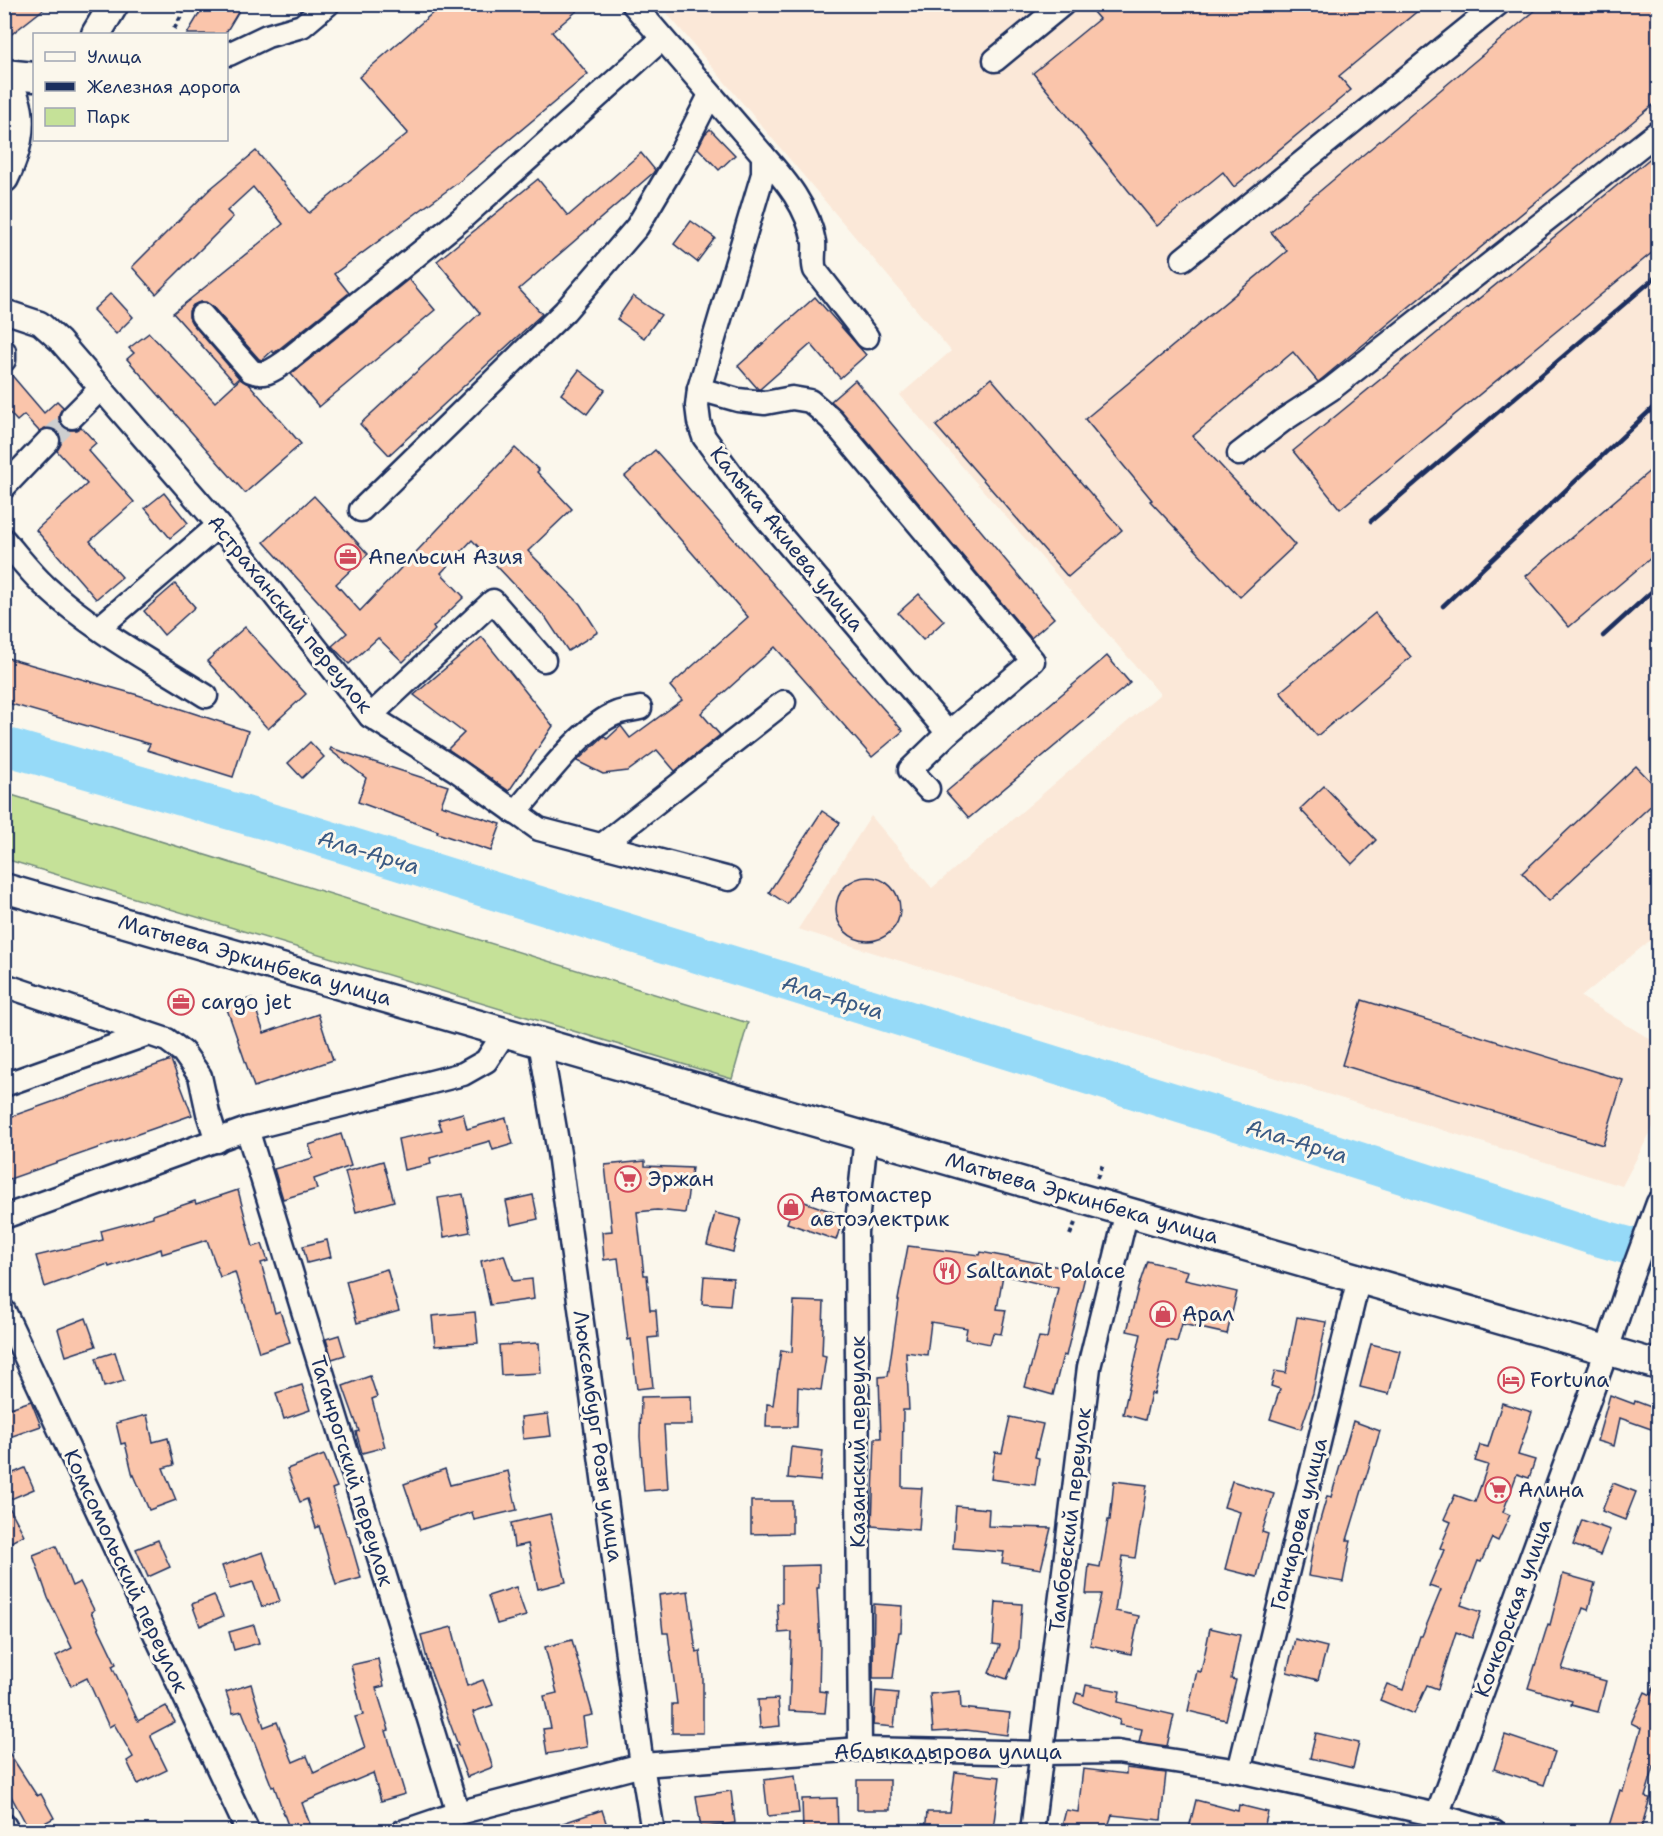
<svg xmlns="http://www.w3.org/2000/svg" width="1663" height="1836" font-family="'Shantell Sans',sans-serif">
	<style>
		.built { fill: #fbe8d8 }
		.green { fill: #c5e198; stroke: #70887b; stroke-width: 1.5 }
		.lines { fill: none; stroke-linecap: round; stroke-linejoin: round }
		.river { stroke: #96daf8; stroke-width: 38 }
		.building { fill: #fac5ab; stroke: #1b2f5e; stroke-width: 1.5 }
		.minor-tunnel { stroke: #cecfd0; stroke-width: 22; stroke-dasharray: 22 11; stroke-linecap: butt }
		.minor-casing { stroke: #1b2f5e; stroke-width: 27 }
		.major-casing { stroke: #1b2f5e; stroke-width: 33 }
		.path { stroke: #1b2f5e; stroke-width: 4; stroke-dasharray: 4.5 4.5; stroke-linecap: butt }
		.minor { stroke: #fbf7ec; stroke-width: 22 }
		.major { stroke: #fbf7ec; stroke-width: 28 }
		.rail { stroke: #1b2f5e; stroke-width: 4.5 }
		.labels { text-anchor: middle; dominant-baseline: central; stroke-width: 6; stroke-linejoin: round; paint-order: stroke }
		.street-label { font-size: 21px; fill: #1b2f5e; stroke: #fbf7ec }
		.poi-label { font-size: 21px; fill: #1b2f5e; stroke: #fbf7ec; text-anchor: start }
		.water-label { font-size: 22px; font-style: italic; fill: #3a5a84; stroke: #fbf7ec }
	</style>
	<rect width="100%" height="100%" fill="#fbf7ec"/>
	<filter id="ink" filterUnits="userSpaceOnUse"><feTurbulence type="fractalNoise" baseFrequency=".0167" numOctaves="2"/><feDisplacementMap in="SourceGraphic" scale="12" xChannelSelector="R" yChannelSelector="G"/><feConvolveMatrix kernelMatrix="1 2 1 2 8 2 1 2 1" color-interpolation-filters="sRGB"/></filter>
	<g filter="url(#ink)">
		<path class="built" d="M660,5H1658V934L1581,997L1658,1044V1118L1622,1186L798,929L871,816L932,888L1160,694L900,395L951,351Z"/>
		<path class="green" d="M5,793L748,1023L732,1079L5,859Z"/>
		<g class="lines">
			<path class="river" d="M4,746L301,831L1209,1113L1593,1236L1658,1254"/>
		</g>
		<g class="building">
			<path d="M4,4H50L4,40Z"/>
			<path d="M205,4H243L225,34H187Z"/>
			<path d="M443,4H585L552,32L588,74L460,181L334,274L349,293L274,353L272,351L262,360L259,359L212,306L206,302H200L193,305L189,311V317L192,323L239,378L234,382L173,313L283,224L253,187L227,211L233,217L156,294L132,267L210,189L256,151L309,213L408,133L359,77Z"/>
			<path d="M1102,4H1426L1339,76L1351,90L1234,187L1223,172L1157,226L1033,73L1099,19L1093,12Z"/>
			<path d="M1543,4H1659V100L1323,378L1318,382L1293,352L1193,436L1295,545L1240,597L1150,501L1152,500L1085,419L1287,251L1271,232Z"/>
			<path d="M710,129L735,155L719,170L698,148L705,134Z"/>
			<path d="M1659,151V247L1340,509L1293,451Z"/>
			<path d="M641,153L655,170L653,173L519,289L542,314L389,455L360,424L480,313L437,261L538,179L568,216Z"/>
			<path d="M691,221L715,238L697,262L674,244Z"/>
			<path d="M409,279L435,310L319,407L291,374Z"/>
			<path d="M111,293L133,317L116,334L93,310Z"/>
			<path d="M633,296L661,315L644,338L617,319Z"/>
			<path d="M815,297L866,355L840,378L811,344L760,389H758L738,366Z"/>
			<path d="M149,333L215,402L240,379L250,385L301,444L245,493L127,359L134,353L129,348Z"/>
			<path d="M579,370L605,390L587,414L561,394Z"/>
			<path d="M9,372L44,413L57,401L63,407L59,414V421L62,426L69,430H76L81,427L96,443L88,450L134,502L90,541L122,577L96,599L36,530L87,484L57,451L61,444V437L57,431L51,428H45L39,431L24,415L17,421L4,407V373Z"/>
			<path d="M991,378L1122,530L1068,577L936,426Z"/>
			<path d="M855,380L1054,618L1031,638L841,410L831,401Z"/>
			<path d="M515,448L539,470L537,472L572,509L528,551L580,604L598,632L568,651L546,618L472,540L441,573L464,597L433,627L435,630L403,662L378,638L349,664L332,646L347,633L264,542L314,496L368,554L336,584L360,611Z"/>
			<path d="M655,450L903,731L872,757L775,647L701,713L720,735L675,771L657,750L628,771L603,774L577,761L604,736L607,739L621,726L630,738L682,700L670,686L748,617L625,476Z"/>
			<path d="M1659,463V551L1569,627L1526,576Z"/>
			<path d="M164,493L188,523L170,538L145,508Z"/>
			<path d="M175,584L195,607L164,635L144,611Z"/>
			<path d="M919,594L944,621L923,640L898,613Z"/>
			<path d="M1375,613L1411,657L1317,736L1280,692Z"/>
			<path d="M245,627L306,694L268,729L207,661Z"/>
			<path d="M482,637L553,726L509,791L448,749L464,733L414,695Z"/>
			<path d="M1107,656L1130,683L969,818L946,792Z"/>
			<path d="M4,657L138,695L248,731L233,777L147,750L150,744L4,702Z"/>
			<path d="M310,742L324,757L302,778L288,763Z"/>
			<path d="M331,748L448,786L441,805L501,824L491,851L437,833L438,831L358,802L366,778L330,750Z"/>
			<path d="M1636,766L1659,790V798L1549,901L1522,873Z"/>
			<path d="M1324,786L1376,840L1352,864L1300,809Z"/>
			<path d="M822,811L840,823L787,904L769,892Z"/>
			<circle cx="868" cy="909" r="32"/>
			<path d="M252,998L264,1033L318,1014L333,1060L254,1087L226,1006Z"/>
			<path d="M1362,1000L1623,1080L1603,1145L1342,1065Z"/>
			<path d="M171,1060L192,1115L4,1181V1119Z"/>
			<path d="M463,1113L467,1129L506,1118L513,1144L493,1150L490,1141L430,1158L431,1164L404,1170L398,1139L442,1130L438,1120Z"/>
			<path d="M341,1134L351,1166L314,1179L317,1189L283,1199L274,1169L313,1158L309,1145Z"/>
			<path d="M383,1161L394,1201L356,1212L345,1172Z"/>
			<path d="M645,1161V1166L692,1168L685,1213L657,1210L637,1212L644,1275H647L650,1310H656L658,1337L648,1338L653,1387L637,1389L631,1339L628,1340L618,1258L604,1260L602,1232L612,1231L605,1165Z"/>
			<path d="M238,1190L253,1247L262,1244L268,1261L261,1263L275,1313L280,1311L290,1342L259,1352L235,1272L220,1277L207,1240L162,1254L161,1249L109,1267L108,1264L45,1287L36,1256L103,1240L101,1231L153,1217V1215L195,1201L196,1204Z"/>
			<path d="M463,1194L470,1232L444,1237L438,1198Z"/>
			<path d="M533,1195L538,1219L511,1225L506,1201Z"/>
			<path d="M796,1199L844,1216L836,1240L787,1223Z"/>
			<path d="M715,1213L741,1219L733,1252L707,1245Z"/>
			<path d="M327,1240L331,1257L307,1263L303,1246Z"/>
			<path d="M908,1246L980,1255L981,1252L1086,1272L1066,1356L1063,1355L1053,1395L1025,1387L1039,1337L1047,1338L1058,1288L1003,1275L997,1309L1006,1310L1001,1334L993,1333L990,1344L965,1339L967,1328L931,1322L927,1355L906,1352L909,1410H903L902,1487L922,1488L919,1530L872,1526L875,1438H881L879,1377L888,1376L899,1300H898Z"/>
			<path d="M504,1255L513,1281L532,1279L534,1299L490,1305L481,1261Z"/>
			<path d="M1147,1261L1188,1271L1185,1280L1237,1292L1227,1334L1182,1324L1177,1342L1167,1340L1154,1394L1151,1393L1145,1420L1123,1414L1141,1334L1127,1331L1138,1288Z"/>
			<path d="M387,1269L399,1311L357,1323L346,1281Z"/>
			<path d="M704,1276L733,1278L730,1306L702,1304Z"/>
			<path d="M794,1301L824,1302L822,1355L826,1356L821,1390L798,1387L797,1427H766L767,1404L773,1405L781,1350L792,1352Z"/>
			<path d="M475,1312L478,1343L435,1346L432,1316Z"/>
			<path d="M1297,1317L1326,1322L1313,1393L1301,1429L1270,1419L1280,1389L1271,1386L1275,1371L1286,1373Z"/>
			<path d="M86,1318L96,1346L66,1356L58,1329Z"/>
			<path d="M339,1335L345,1355L332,1359L326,1339Z"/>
			<path d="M539,1343L541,1373L501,1375L499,1345Z"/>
			<path d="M1371,1344L1400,1351L1389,1394L1360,1387Z"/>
			<path d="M115,1352L124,1381L104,1387L96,1358Z"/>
			<path d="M370,1376L377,1397L372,1399L385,1447L362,1453L356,1432L359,1431L343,1386Z"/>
			<path d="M302,1385L310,1410L284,1419L276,1393Z"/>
			<path d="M1610,1395L1634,1404L1635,1401L1659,1410V1418L1654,1430L1620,1418L1614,1446L1597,1441Z"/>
			<path d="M691,1396L692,1425H664L668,1489L644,1491L640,1437L641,1397Z"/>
			<path d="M31,1401L41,1426L4,1439V1410Z"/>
			<path d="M1502,1403L1532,1412L1518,1455L1535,1460L1529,1478L1517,1474L1503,1512L1510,1515L1498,1541L1492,1538L1481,1562L1478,1561L1461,1605L1481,1612L1472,1638L1456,1632L1438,1689L1427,1685L1414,1714L1380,1700L1387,1684L1403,1690L1420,1636H1422L1441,1590L1429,1586L1444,1550L1440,1548L1451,1522L1444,1519L1455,1495L1475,1502L1488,1465L1475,1461L1480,1445L1488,1447Z"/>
			<path d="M548,1414L551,1436L523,1439L521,1417Z"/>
			<path d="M147,1415L153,1442L168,1438L174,1465L163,1468L176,1500L149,1510L134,1475L133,1476L125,1443L121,1444L116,1423Z"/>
			<path d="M1010,1417L1043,1424L1035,1457L1039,1458L1035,1485L991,1479L995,1452L1002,1453Z"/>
			<path d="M1353,1421L1380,1431L1347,1540H1351L1343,1582L1308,1576L1314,1541L1327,1496L1331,1497Z"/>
			<path d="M791,1447L823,1451L820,1481L788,1478Z"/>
			<path d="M324,1455L337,1487L332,1489L347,1536H349L361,1578L336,1585L319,1526L316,1528L307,1499L300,1502L287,1469Z"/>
			<path d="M25,1468L34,1489L6,1501L24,1535L4,1546V1477Z"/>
			<path d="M445,1469L450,1485L508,1471L517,1510L474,1520L472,1512L420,1530L404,1484Z"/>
			<path d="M1114,1481L1147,1485L1135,1558L1123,1556L1115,1611L1139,1616L1131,1654L1090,1645L1101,1594H1086L1089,1565L1100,1567L1108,1520H1110Z"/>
			<path d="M1232,1481L1274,1494L1262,1532L1268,1534L1257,1577L1225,1569L1240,1512L1224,1507Z"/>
			<path d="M1613,1483L1636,1492L1625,1520L1602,1511Z"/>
			<path d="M751,1501H792V1533L751,1534Z"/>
			<path d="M956,1506L989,1509L988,1526L1051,1528L1041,1569L1002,1563L1004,1552L953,1548Z"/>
			<path d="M550,1514L566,1582L538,1589L528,1544L514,1547L511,1523Z"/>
			<path d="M1582,1520L1610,1530L1600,1555L1573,1545Z"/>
			<path d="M158,1540L170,1567L148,1577L136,1549Z"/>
			<path d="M56,1546L72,1586L80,1582L94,1610L91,1612L116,1664L112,1666L138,1721L166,1706L175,1722L150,1735L167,1770L138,1784L127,1761L133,1757L114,1724L109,1727L87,1678L71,1686L56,1656L72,1648L48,1598L33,1555Z"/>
			<path d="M263,1552L280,1601L262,1607L253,1582L230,1589L222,1566Z"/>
			<path d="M819,1565V1588H817L820,1645L819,1691L827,1692L825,1713L789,1711L792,1632L779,1633L777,1604L782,1603V1566Z"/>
			<path d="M1563,1574L1595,1583L1588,1610L1583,1608L1562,1669L1606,1681L1598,1712L1571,1705L1572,1701L1528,1688L1548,1624L1550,1625Z"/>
			<path d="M516,1587L526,1616L497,1624L488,1596Z"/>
			<path d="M688,1591L696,1652L700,1651L703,1677V1733H672V1704H677L668,1633H663L659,1595Z"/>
			<path d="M214,1595L223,1616L200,1626L192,1604Z"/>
			<path d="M996,1602L1022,1604L1019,1648L1007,1679L989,1673L1000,1645L993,1644Z"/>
			<path d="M874,1604L902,1606L901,1632H899L893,1678H873Z"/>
			<path d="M254,1625L259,1643L234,1650L229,1632Z"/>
			<path d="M452,1627L467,1686L483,1680L493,1705L473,1712L493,1767L467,1777L455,1746L458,1745L429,1667L421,1635Z"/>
			<path d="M1210,1628L1240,1635L1231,1679L1236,1680L1226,1720L1188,1711L1197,1671L1201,1672Z"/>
			<path d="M1295,1639L1327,1647L1318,1680L1287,1672Z"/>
			<path d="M572,1640L593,1715L583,1717L587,1747L547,1754L543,1729L551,1728L544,1696L557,1693L545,1647Z"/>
			<path d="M378,1659L384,1686L376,1688L389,1730L386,1731L405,1794L381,1801L373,1773L302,1803L310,1824L290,1831L274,1786L272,1787L242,1711L233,1713L226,1692L251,1684L264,1727L277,1722L293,1762L307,1756L314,1773L365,1748L355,1717L363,1715L351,1665Z"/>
			<path d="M1086,1685L1120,1691L1118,1702L1174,1715L1167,1746L1139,1742L1142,1729L1119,1725L1120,1720L1074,1703L1077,1693L1084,1695Z"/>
			<path d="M1654,1685L1659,1686V1750L1645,1797L1650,1798L1640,1832H1607L1620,1790L1623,1791L1641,1728L1631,1723L1645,1692L1651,1695Z"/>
			<path d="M876,1691L898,1693L894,1727L873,1725Z"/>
			<path d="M960,1691L961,1708L1010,1713L1007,1735L966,1730L933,1732L930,1694Z"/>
			<path d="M778,1699L780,1726L760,1728L758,1700Z"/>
			<path d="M1316,1733L1359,1743L1353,1768L1310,1758Z"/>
			<path d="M1505,1735L1555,1752L1544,1785L1494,1769Z"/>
			<path d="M4,1745L37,1796L41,1794L54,1818L30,1831L4,1783Z"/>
			<path d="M1126,1768L1166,1773L1161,1820L1112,1815L1106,1832L1061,1830L1066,1810L1078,1812L1083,1769L1126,1774Z"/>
			<path d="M955,1772L1000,1777L993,1829L960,1825V1832H925L927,1812H950Z"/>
			<path d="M795,1776L799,1813L768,1816L764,1780Z"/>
			<rect x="857" y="1780" width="33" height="30"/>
			<path d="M731,1791L735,1823L701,1828L696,1796Z"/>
			<path d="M837,1798L838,1832H803L802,1799Z"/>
			<path d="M1196,1800L1238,1811L1239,1805L1268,1812L1263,1832H1188Z"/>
			<path d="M602,1810L609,1832H548V1828Z"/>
		</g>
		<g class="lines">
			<path class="minor-tunnel" d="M48,441L72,417"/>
			<g class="minor-casing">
				<g id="minor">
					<path d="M633,4L763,155V174L699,389L697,406L699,422L704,437L748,497L948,733"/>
					<path d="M229,54L267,36L302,26L328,4"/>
					<path d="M995,60L1063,4"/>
					<path d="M763,155C786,181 808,207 814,242C815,252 812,261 815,270L867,337"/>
					<path d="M1183,259L1498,4"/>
					<path d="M4,311L40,323L60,341L219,525L370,716L456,770L539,829L729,879"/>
					<path d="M202,315L251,371C265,377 273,370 285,362L459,221L662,39"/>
					<path d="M4,351V360"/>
					<path d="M699,389L738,400L765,403L792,398L810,401L831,419L1033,661L948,733L910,770L928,789"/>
					<path d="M72,417L101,388"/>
					<path d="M1239,454L1282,421L1331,389L1658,132"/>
					<path d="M4,487L48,441"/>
					<path d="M361,510L565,311L637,227L678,158L710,95"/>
					<path d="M4,540C18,556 30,572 45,586C92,630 152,662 206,696"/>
					<path d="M99,628L219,525"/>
					<path d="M370,716L493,601L544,660"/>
					<path d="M515,813C540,784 582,726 617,713C624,710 633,710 640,708"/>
					<path d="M601,846L784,702"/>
					<path d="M4,985L167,1040L183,1052L200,1076L208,1113L217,1141"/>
					<path d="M540,1042L559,1153L642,1765L653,1832"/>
					<path d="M4,1085L148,1034"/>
					<path d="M247,1129L458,1813"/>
					<path d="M4,1217L247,1129L463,1074L486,1061L505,1032"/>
					<path d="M4,1311L248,1832"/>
					<path d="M860,1749L856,1232L866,1136"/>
					<path d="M1239,1771L1359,1278"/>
					<path d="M4,1825L8,1832"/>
					<path d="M402,1832L458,1813L642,1765L860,1749L1042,1753L1117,1752L1239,1771L1437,1815L1494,1832"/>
					<path d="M1032,1832L1089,1367L1127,1211"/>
					<path d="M1431,1832L1607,1350L1629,1282L1658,1203"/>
				</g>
			</g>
			<g class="major-casing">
				<g id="major">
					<path d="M96,34L114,4"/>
					<path d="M4,74L34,77"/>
					<path d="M4,78C8,85 13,92 15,100C24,124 15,156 4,178"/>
					<path d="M4,888L1658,1365"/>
				</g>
			</g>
			<g class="path">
				<path d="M174,29L188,4"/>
				<path d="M1097,1178L1104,1162"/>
				<path d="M1070,1235L1075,1223"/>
			</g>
			<use href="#minor" class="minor"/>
			<use href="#major" class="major"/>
			<g class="rail">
				<path d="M1371,521L1658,275"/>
				<path d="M1443,606L1658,403"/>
				<path d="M1603,636L1658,586"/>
			</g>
		</g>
	</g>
	<defs>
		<g id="office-ring" transform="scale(1.35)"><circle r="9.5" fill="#fbf7ec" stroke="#d1495b" stroke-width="1.5"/><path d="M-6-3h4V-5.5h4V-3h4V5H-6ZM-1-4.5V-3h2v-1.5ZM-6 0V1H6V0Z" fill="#d1495b"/></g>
		<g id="supermarket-ring" transform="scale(1.35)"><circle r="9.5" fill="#fbf7ec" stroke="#d1495b" stroke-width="1.5"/><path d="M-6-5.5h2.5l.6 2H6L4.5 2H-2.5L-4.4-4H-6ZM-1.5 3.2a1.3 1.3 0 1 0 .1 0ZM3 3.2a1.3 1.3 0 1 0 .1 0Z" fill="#d1495b"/></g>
		<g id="shop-ring" transform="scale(1.35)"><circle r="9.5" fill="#fbf7ec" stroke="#d1495b" stroke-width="1.5"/><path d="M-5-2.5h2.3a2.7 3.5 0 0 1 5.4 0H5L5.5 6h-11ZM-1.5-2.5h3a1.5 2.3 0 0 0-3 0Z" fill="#d1495b"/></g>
		<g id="restaurant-ring" transform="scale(1.35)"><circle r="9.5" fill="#fbf7ec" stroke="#d1495b" stroke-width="1.5"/><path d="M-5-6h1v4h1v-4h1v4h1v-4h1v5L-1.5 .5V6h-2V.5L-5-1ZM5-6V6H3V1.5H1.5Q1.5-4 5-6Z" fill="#d1495b"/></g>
		<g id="hotel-ring" transform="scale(1.35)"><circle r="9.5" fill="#fbf7ec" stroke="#d1495b" stroke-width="1.5"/><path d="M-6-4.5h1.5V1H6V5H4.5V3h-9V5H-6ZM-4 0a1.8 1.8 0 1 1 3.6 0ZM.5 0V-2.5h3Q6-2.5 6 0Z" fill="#d1495b"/></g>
	</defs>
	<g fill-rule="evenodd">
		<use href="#office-ring" x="348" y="557"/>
		<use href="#office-ring" x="181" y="1002"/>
		<use href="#supermarket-ring" x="628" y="1179"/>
		<use href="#shop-ring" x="791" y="1207"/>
		<use href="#restaurant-ring" x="947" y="1271"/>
		<use href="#shop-ring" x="1163" y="1314"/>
		<use href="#hotel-ring" x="1511" y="1380"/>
		<use href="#supermarket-ring" x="1498" y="1490"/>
	</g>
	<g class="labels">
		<g class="street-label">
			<text transform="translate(787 539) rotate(51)">Калыка Акиева улица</text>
			<text transform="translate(290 614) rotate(51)">Астраханский переулок</text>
			<text transform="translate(255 960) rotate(16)">Матыева Эркинбека улица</text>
			<text transform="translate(1082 1198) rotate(16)">Матыева Эркинбека улица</text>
			<text transform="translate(598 1436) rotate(82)">Люксембург Розы улица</text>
			<text transform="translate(858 1442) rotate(-90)">Казанский переулок</text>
			<text transform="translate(352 1471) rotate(73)">Таганрогский переулок</text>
			<text transform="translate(1070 1520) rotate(-83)">Тамбовский переулок</text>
			<text transform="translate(1299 1524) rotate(-76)">Гончарова улица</text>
			<text transform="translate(126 1571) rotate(65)">Комсомольский переулок</text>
			<text transform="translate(1513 1608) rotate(-70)">Кочкорская улица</text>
			<text x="948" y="1752">Абдыкадырова улица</text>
		</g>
		<g class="poi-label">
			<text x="368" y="557">Апельсин Азия</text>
			<text x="201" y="1002">cargo jet</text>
			<text x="648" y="1179">Эржан</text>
			<text x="810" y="1195">Автомастер<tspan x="810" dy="24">автоэлектрик</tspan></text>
			<text x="966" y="1271">Saltanat Palace</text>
			<text x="1182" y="1314">Арал</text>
			<text x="1530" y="1380">Fortuna</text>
			<text x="1518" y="1490">Алина</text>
		</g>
		<g class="water-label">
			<text transform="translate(369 852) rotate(17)">Ала-Арча</text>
			<text transform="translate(833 997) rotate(17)">Ала-Арча</text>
			<text transform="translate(1297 1141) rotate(17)">Ала-Арча</text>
		</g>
	</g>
	<rect width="1663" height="1836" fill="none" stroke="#fbf7ec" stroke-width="24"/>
	<rect x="12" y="12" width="1639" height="1812" fill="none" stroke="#1b2f5e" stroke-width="2" filter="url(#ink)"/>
	<rect x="33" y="33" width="195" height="108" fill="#fbf7ec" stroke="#a1a7b3" stroke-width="1.5"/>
	<rect x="45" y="52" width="30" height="9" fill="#fbf7ec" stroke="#a1a7b3" stroke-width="1.5"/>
	<text x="87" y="63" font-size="18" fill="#1b2f5e">Улица</text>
	<rect x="45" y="82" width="30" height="9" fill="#1b2f5e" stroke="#a1a7b3" stroke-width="1.5"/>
	<text x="87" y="93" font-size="18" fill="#1b2f5e">Железная дорога</text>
	<rect x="45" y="108" width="30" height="18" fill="#c5e198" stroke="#a1a7b3" stroke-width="1.5"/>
	<text x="87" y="123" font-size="18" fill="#1b2f5e">Парк</text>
</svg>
